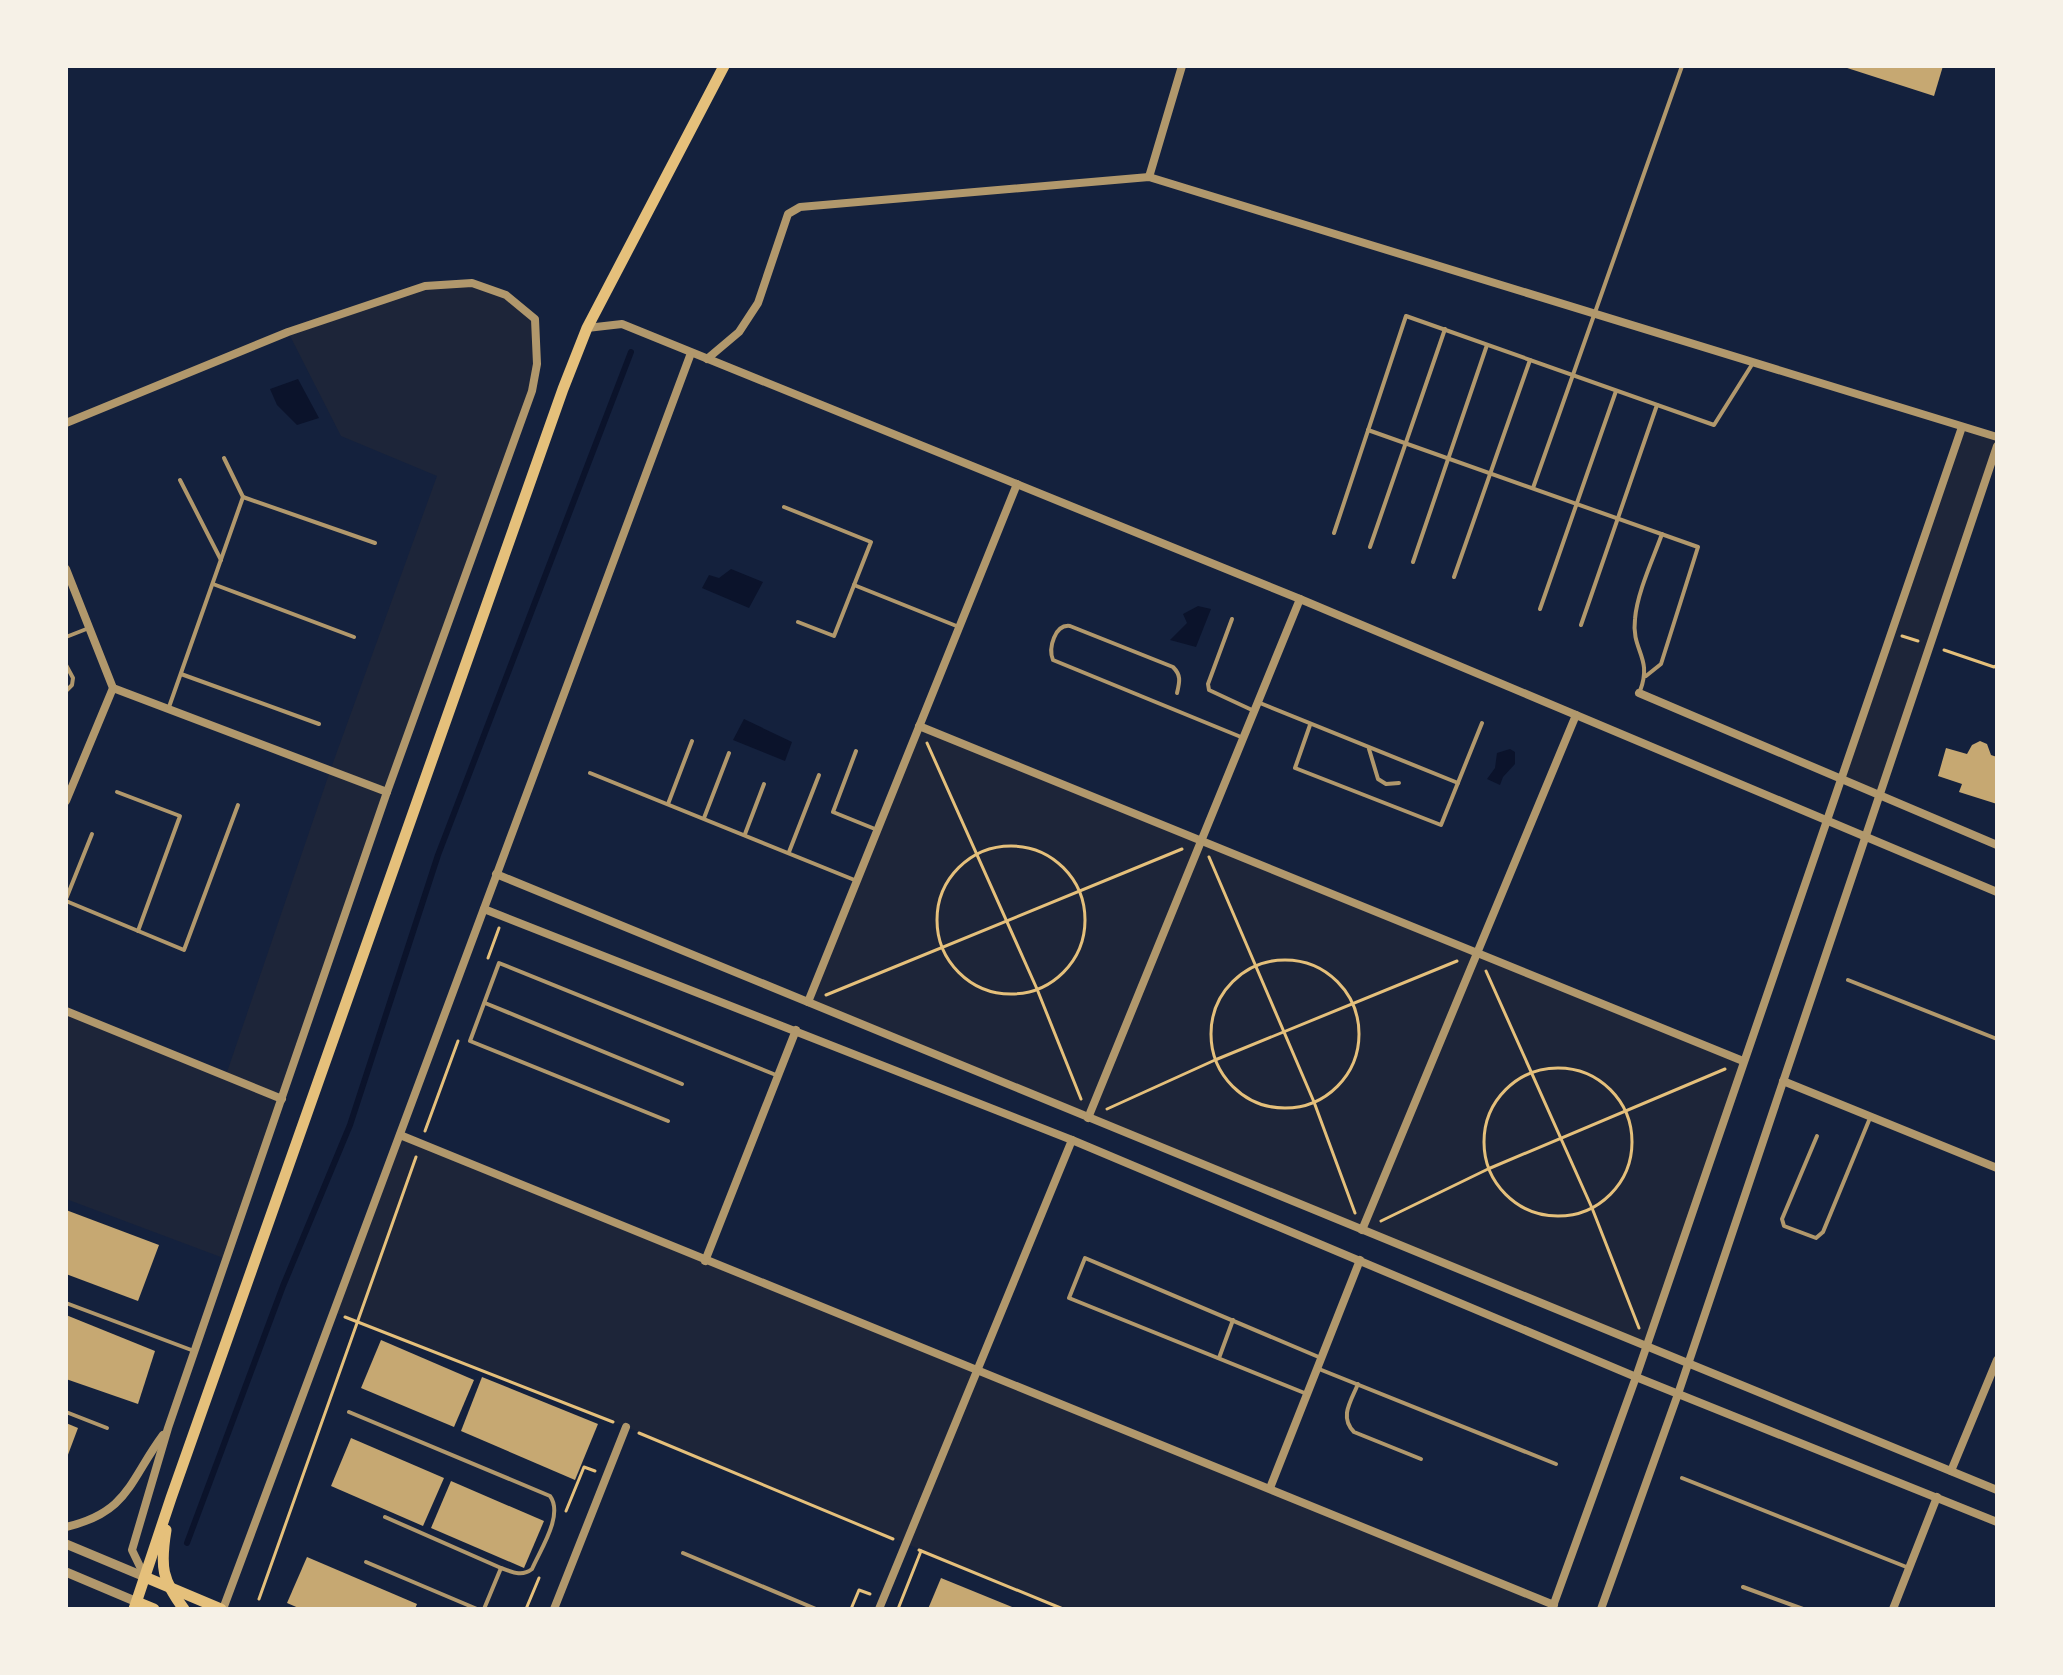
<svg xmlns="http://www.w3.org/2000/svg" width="2063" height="1675" font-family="'Source Serif 4',serif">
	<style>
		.green { fill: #1d2539 }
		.water { fill: #0b132b }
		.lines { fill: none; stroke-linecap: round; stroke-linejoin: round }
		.stream { stroke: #0b132b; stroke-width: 6 }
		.building { fill: #c6a872 }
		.path { stroke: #e5c07b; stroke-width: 3 }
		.service { stroke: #b1986c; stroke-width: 4 }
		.minor { stroke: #b1986c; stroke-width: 8 }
		.tertiary { stroke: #b1986c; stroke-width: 9 }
		.secondary { stroke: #e5c07b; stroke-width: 11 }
	</style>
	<rect width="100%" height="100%" fill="#14213d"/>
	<g class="green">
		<path d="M472,283L506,295L535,319L532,391L226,1259L66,1199V1011L226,1075L330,771L437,476L341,436L288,332L425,286Z"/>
		<path d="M1962,427L1997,437V446L1878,796L1840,780Z"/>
		<path d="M919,726L1743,1061L1646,1347L808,1002Z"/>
		<path d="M400,1135L1554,1605L1552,1609H1063L626,1427L334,1312Z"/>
	</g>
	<g class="water">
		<path d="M298,379L319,418L297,425L277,405L270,389Z"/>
		<path d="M731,569L763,582L749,608L702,588L709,575L719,578Z"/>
		<path d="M1198,606L1211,609L1196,647L1170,640L1187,623L1183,614Z"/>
		<path d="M744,719L792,742L785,761L733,740Z"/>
		<path d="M1510,749L1515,752V764L1503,777L1500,785L1487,779L1495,768L1497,753Z"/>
	</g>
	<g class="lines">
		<path class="stream" d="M187,1543L283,1286L350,1125L438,855L631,352"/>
	</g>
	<g class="building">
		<path d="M1841,66H1943L1934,96Z"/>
		<path d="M1980,741L1987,744L1991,755L1997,757V804L1959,792L1962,784L1938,776L1946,748L1967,754L1972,745Z"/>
		<path d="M66,1210L159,1245L138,1301L66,1274Z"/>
		<path d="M66,1315L155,1351L138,1404L66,1379Z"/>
		<path d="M381,1340L474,1380L454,1427L361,1388Z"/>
		<path d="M482,1377L598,1424L575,1480L461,1431Z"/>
		<path d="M66,1423L78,1428L66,1460Z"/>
		<path d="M351,1438L444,1478L423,1526L331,1486Z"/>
		<path d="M451,1481L544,1521L524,1568L431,1528Z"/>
		<path d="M307,1557L417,1604L415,1609H301L287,1603Z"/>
		<path d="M941,1578L1017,1609H928Z"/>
	</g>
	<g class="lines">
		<g class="path">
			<path d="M1902,636L1918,641"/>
			<path d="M1944,650L1994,667L1997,665"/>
			<path d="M927,743L1037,989L1081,1099"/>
			<circle cx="1011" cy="920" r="74"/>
			<path d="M1209,857L1314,1102L1355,1213"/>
			<path d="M488,958L499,928"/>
			<circle cx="1285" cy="1034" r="74"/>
			<path d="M1486,971L1592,1208L1639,1328"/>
			<path d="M826,995L1182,849"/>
			<circle cx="1558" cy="1142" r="74"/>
			<path d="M1107,1109L1215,1060L1457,961"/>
			<path d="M425,1131L458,1041"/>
			<path d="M1381,1221L1488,1169L1725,1069"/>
			<path d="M345,1317L613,1422"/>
			<path d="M639,1433L893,1539"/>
			<path d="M566,1511L584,1467L595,1471"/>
			<path d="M919,1550L1063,1609"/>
			<path d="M259,1599L416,1157"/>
			<path d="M526,1609L539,1578"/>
			<path d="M851,1609L859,1590L870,1594"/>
			<path d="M898,1609L921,1551"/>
		</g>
		<g class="service">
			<path d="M1368,430L1698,547L1661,664L1646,676"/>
			<path d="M224,458L243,497"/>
			<path d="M180,480L221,560"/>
			<path d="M1533,488L1682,66"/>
			<path d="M784,507L871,542L834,636L798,622"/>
			<path d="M1334,533L1406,316L1714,425L1753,363"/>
			<path d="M1370,547L1445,329"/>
			<path d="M1413,562L1487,345"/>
			<path d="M1454,577L1530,360"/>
			<path d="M213,584L354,637"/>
			<path d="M854,585L959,627"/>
			<path d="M1540,609L1616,391"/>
			<path d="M1232,619L1208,684L1209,690L1252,710"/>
			<path d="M1581,625L1657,405"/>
			<path d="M66,637L89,628"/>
			<path d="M66,665L73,678L72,685L66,691"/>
			<path d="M181,674L319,724"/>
			<path d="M1640,691C1653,657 1631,651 1635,619C1637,593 1653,559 1662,534"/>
			<path d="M1177,693C1180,681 1181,675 1173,667L1070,626C1055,624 1048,648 1053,660L1241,737"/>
			<path d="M1260,703L1458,783"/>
			<path d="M169,707L243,497L375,543"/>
			<path d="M1310,725L1295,768L1441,825L1482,723"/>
			<path d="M1369,749L1378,779L1386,784L1399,783"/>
			<path d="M856,751L833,812L875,829"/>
			<path d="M590,773L857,881"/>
			<path d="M117,792L180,816L138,931"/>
			<path d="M668,804L692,741"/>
			<path d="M704,818L729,753"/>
			<path d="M745,834L764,784"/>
			<path d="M789,852L819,775"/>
			<path d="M66,899L92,834"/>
			<path d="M66,901L184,950L238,805"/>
			<path d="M1848,980L1997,1039"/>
			<path d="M485,1003L682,1084"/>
			<path d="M668,1121L470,1041L499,963L776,1075"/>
			<path d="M1817,1136L1782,1219L1784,1226L1816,1238L1823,1232L1870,1118"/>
			<path d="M66,1303L194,1351"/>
			<path d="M1219,1358L1233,1320"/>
			<path d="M1319,1369L1556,1464"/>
			<path d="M1358,1384C1351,1401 1339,1417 1354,1432L1421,1459"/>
			<path d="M1307,1394L1069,1298L1085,1258L1321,1358"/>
			<path d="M66,1412L107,1428"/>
			<path d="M349,1412L550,1496C564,1515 540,1550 532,1569C522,1577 512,1572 501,1568L385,1517"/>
			<path d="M1682,1478L1909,1568"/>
			<path d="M683,1553L816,1609"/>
			<path d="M366,1562L477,1609"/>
			<path d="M1743,1587L1803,1609"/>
			<path d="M484,1609L501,1568"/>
		</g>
		<g class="minor">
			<path d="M1149,177L1182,66"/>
			<path d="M587,328L622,324L1300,599L1997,892"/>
			<path d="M707,359L739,332L758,303L788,214L800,207L1149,177L1997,437"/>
			<path d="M66,423L288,332L425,286L472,283L506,295L535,319L537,364L532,391L387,792L168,1428L132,1550L145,1577"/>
			<path d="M66,569L113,688L66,801"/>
			<path d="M113,688L387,792"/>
			<path d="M1639,693L1997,845"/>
			<path d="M919,726L1743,1061"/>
			<path d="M496,874L1997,1490"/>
			<path d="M484,909L1072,1140L1636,1377L1997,1522"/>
			<path d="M808,1002L1017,484"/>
			<path d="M66,1011L282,1099"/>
			<path d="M1783,1081L1997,1168"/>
			<path d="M1088,1118L1300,599"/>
			<path d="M400,1135L1554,1605"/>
			<path d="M1362,1230L1576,715"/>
			<path d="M705,1261L796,1030"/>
			<path d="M1951,1471L1997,1360"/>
			<path d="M1270,1488L1360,1260"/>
			<path d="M66,1527C129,1512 129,1481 163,1435"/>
			<path d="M223,1609L691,353"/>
			<path d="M554,1609L626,1427"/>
			<path d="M879,1609L1072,1140"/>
			<path d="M1552,1609L1636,1377L1962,427"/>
			<path d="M1601,1609L1678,1394L1997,446"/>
			<path d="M1893,1609L1937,1497"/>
		</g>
		<g class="tertiary">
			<path d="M66,1544L145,1577"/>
			<path d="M66,1572L137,1602"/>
		</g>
		<g class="secondary">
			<path d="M166,1530C160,1567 162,1580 184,1609"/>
			<path d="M145,1577L221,1609"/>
			<path d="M137,1602L154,1609"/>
			<path d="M134,1609L171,1498L563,389L587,328L724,66"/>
		</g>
	</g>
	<rect width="2063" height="1675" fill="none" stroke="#f6f1e7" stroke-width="136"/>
</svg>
